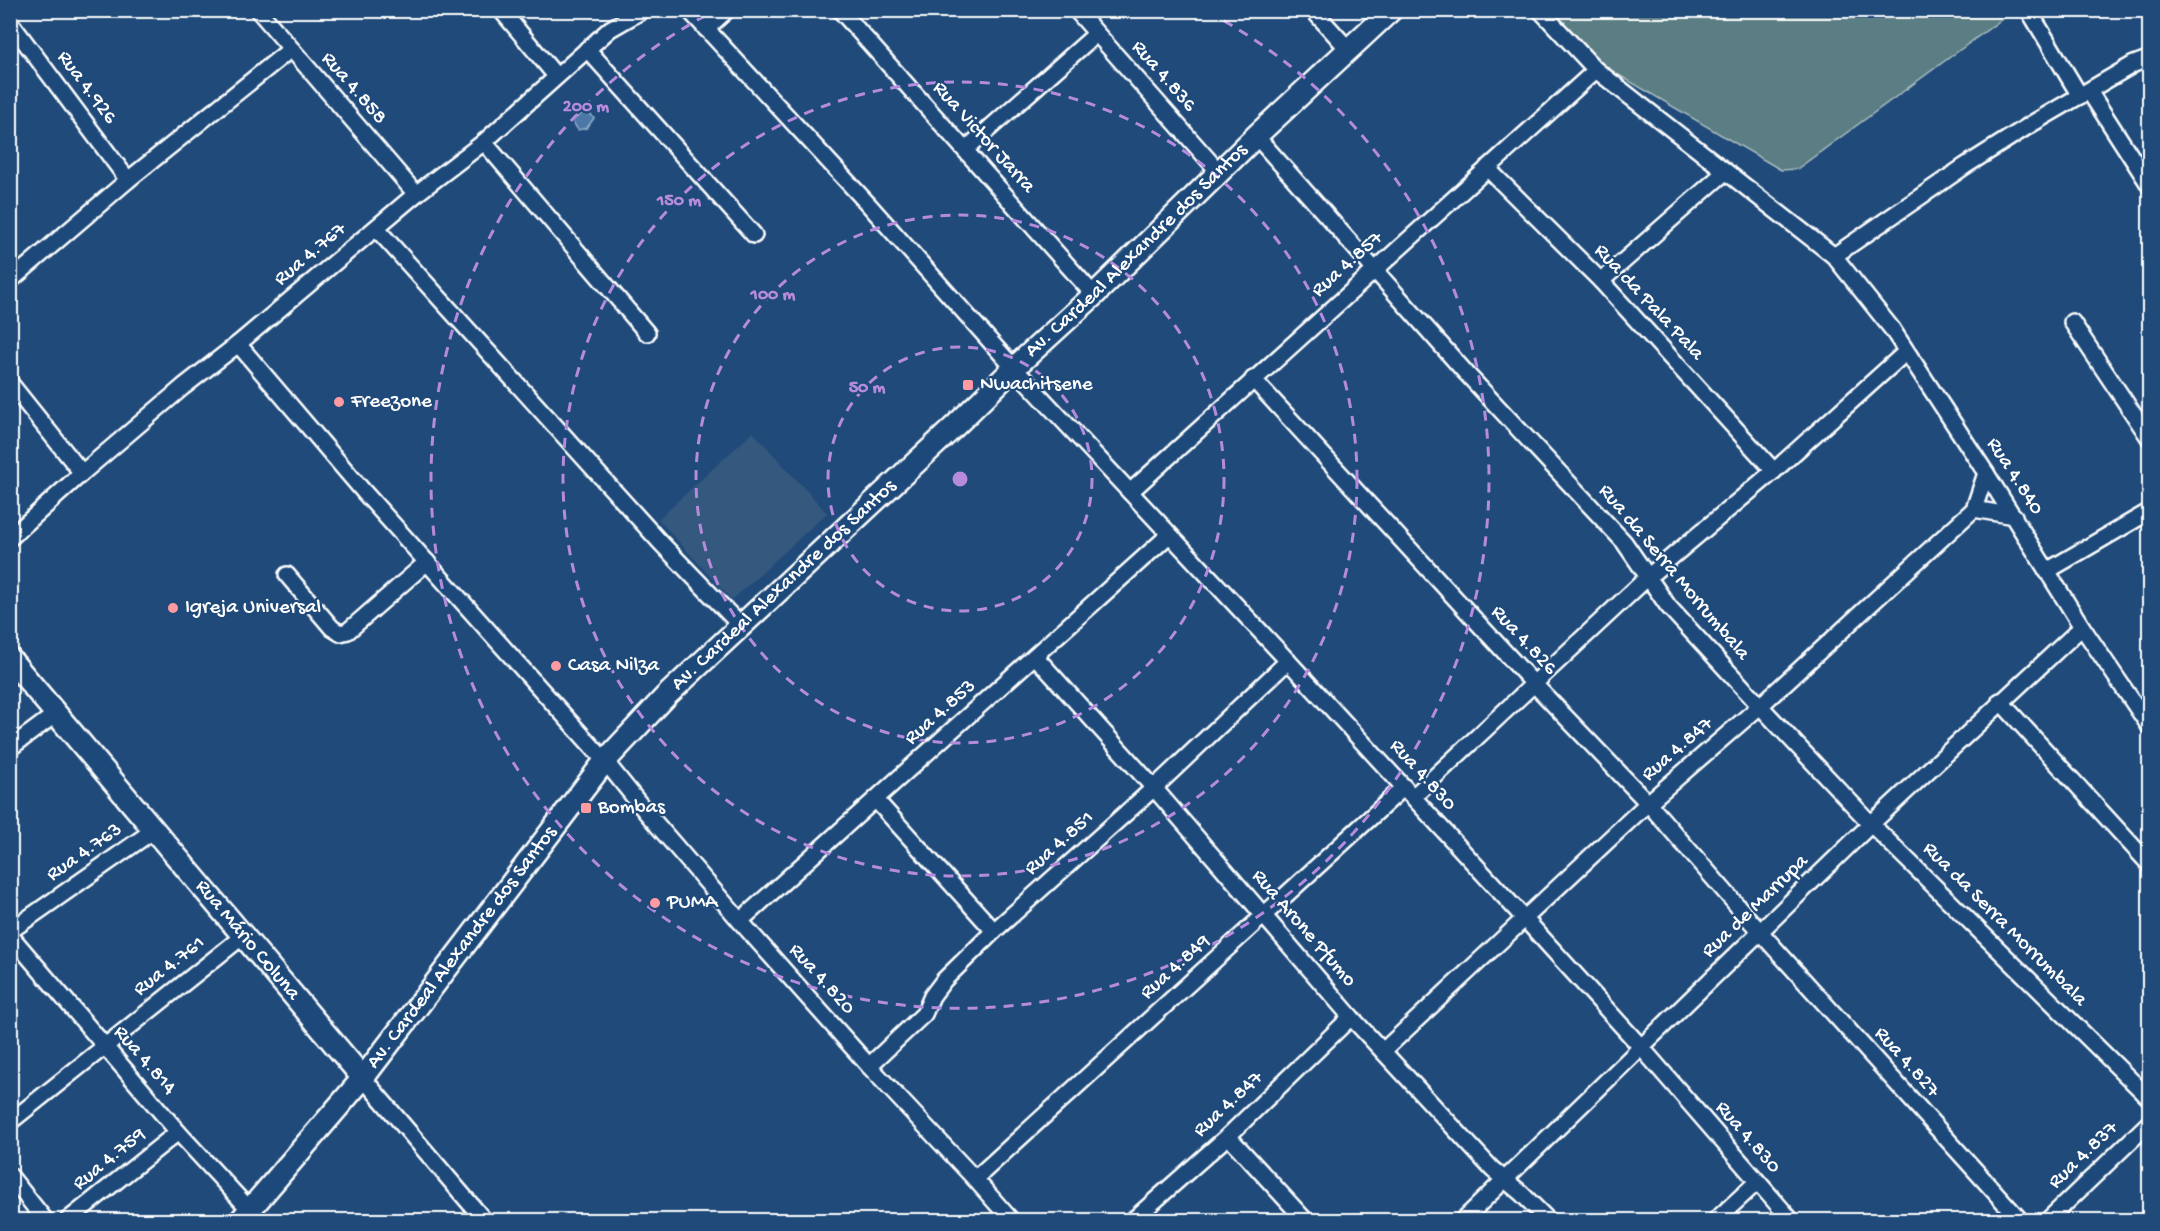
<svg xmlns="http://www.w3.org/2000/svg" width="2160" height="1231" font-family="'Gochi Hand',sans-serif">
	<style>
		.built { fill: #35587e }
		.green { fill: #5a7e83; stroke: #acbec1; stroke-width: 1.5 }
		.water { fill: #4b78a6; stroke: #93aeca; stroke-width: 1.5 }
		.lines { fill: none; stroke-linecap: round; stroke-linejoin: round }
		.street-casing { stroke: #fff; stroke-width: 20 }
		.secondary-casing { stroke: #fff; stroke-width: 26 }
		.street { stroke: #1f4a7a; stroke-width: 15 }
		.secondary { stroke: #1f4a7a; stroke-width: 21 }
		.ring { fill: none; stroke: #b68bdc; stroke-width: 3; stroke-dasharray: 10 8 }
		.poi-dot { fill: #ff9aa2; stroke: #1f4a7a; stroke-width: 2 }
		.labels { text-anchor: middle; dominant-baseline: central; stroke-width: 4.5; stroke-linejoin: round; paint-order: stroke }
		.street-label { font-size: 21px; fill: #fff; stroke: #1f4a7a }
		.poi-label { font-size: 21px; fill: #fff; stroke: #1f4a7a; text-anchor: start }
		.centre { fill: #b68bdc; stroke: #1f4a7a; stroke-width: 3 }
		.ring-label { font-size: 18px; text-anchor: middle; font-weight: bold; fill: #b68bdc; stroke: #1f4a7a; stroke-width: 4.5; stroke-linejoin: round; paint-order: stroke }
	</style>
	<rect width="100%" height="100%" fill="#1f4a7a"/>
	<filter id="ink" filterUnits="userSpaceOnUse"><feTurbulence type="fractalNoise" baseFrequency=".0167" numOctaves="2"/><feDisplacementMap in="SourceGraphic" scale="12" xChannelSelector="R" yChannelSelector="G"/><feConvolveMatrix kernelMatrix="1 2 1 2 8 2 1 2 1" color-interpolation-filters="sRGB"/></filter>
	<g filter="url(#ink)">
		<path class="built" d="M753,432L827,513L732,600L658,519Z"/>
		<path class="green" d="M1549,11H2013L1797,169L1781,170L1612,71L1586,51Z"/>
		<path class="water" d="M587,110L594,118L587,128L578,130L572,121Z"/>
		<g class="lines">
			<g class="street-casing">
				<g id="street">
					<path d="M258,10L416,194"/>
					<path d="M501,10L556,76"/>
					<path d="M689,10L869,205L1014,368L1288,661L1524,918L1641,1047L1791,1220"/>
					<path d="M840,10L1094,295"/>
					<path d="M1076,10L1219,172"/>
					<path d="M1313,10L1349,50"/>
					<path d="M1540,10L1596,70L1834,256L1892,329L1986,473L2082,627L2150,727"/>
					<path d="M2031,14L2080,96"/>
					<path d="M10,22L128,180"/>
					<path d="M706,29L727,10"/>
					<path d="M587,49L754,235"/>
					<path d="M2089,91L2150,186"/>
					<path d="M1256,136L1466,373L1624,542L1668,606L1760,706L1871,824L2150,1099"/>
					<path d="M484,142L647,333"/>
					<path d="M965,150L1096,34"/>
					<path d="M1487,168L1601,281L1774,471"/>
					<path d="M376,228L660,542L740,625"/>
					<path d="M1834,256L1965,166L2033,123L2134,64L2150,58"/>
					<path d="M10,281L128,180L291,49"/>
					<path d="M1601,281L1725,172"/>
					<path d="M2072,322L2150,439"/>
					<path d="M238,344L364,492L605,761L646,812L740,921L869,1066L975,1179L1011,1220"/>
					<path d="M1253,379L1535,685L1648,803L1761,933L2020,1220"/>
					<path d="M10,383L82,473"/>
					<path d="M1130,492L1596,70"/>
					<path d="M1974,509L2014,516"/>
					<path d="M10,538L82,473L183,387L238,344L416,194L484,142L610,29L643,10"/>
					<path d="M2047,571L2150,511"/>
					<path d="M287,575L332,628L340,633L348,631L427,562"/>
					<path d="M1035,656L1154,788L1351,1017L1492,1169L1521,1193L1548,1220"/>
					<path d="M2000,701L2150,865"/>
					<path d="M10,748L57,713"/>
					<path d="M1413,797L1649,576L1774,471L1906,352"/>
					<path d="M876,800L994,931"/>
					<path d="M740,921L1169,535"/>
					<path d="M10,931L154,830"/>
					<path d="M10,935L178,1132L250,1210"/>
					<path d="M1383,1051L1648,803L1760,706L1974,509L1986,473"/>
					<path d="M869,1066L924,1014L932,996L944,980L994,931L1154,788L1288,661"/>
					<path d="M363,1078L484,1220"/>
					<path d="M10,1122L243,936"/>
					<path d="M1228,1136L1305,1220"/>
					<path d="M10,1176L45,1220"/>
					<path d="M975,1179L1404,787"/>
					<path d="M68,1220L178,1132"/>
					<path d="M1133,1220L1228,1136L1351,1017"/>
					<path d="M1463,1220L1871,824L2082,627"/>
					<path d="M1716,1220L1757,1182"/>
					<path d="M2048,1220L2150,1122"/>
				</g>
			</g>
			<g class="secondary-casing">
				<g id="secondary">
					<path id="s1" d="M10,659L363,1078"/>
					<path id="s2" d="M241,1220L363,1078L605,761L666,696L955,426L1014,368L1094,295L1256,136L1391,10"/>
				</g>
			</g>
			<use href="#street" class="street"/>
			<use href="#secondary" class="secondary"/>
		</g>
	</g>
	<g class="ring">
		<circle cx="960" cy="479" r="132"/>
		<circle cx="960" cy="479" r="264"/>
		<circle cx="960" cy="479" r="397"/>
		<path d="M1208 12A529 529 0 1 1 712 12"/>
	</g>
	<g class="poi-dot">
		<rect x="962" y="379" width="12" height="12" rx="3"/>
		<circle cx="339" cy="402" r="6"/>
		<circle cx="173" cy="608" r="6"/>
		<circle cx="556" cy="666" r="6"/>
		<rect x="580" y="802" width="12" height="12" rx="3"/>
		<circle cx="655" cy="903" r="6"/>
	</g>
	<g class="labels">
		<g class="street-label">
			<text transform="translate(1163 77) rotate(49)">Rua 4.836</text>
			<text transform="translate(86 88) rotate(53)">Rua 4.926</text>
			<text transform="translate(353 89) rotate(49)">Rua 4.858</text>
			<text transform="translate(983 138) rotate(48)">Rua Victor Jarra</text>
			<text stroke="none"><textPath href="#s2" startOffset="1323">Av. Cardeal Alexandre dos Santos</textPath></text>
			<text transform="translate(311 255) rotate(-40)">Rua 4.767</text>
			<text transform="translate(1348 265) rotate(-42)">Rua 4.857</text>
			<text transform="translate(1648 303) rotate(47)">Rua da Pala Pala</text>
			<text transform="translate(2014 477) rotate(57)">Rua 4.840</text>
			<text transform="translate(1673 573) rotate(50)">Rua da Serra Morrumbala</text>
			<text stroke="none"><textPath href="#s2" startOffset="837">Av. Cardeal Alexandre dos Santos</textPath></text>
			<text transform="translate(1523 641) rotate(47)">Rua 4.826</text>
			<text transform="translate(941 713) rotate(-42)">Rua 4.853</text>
			<text transform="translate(1678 750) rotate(-41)">Rua 4.847</text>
			<text transform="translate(1422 776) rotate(48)">Rua 4.830</text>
			<text transform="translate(1060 844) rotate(-42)">Rua 4.851</text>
			<text transform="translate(85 853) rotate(-35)">Rua 4.763</text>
			<text transform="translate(1756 907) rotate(-44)">Rua de Marrupa</text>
			<text transform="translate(2004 925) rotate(45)">Rua da Serra Morrumbala</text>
			<text transform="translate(1303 929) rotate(49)">Rua Arone Pfumo</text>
			<text stroke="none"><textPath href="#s1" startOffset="368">Rua Mário Coluna</textPath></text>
			<text stroke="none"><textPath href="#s2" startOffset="351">Av. Cardeal Alexandre dos Santos</textPath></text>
			<text transform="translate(170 967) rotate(-38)">Rua 4.761</text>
			<text transform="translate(1176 968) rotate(-42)">Rua 4.849</text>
			<text transform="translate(821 980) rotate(48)">Rua 4.820</text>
			<text transform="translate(144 1061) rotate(49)">Rua 4.814</text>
			<text transform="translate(1906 1063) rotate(48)">Rua 4.827</text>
			<text transform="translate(1229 1105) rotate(-43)">Rua 4.847</text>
			<text transform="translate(1747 1138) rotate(49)">Rua 4.830</text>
			<text transform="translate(2084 1156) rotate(-44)">Rua 4.837</text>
			<text transform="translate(110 1160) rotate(-39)">Rua 4.759</text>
		</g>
		<g class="poi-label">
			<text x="980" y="385">Nwachitsene</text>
			<text x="351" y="402">Freezone</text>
			<text x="185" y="608">Igreja Universal</text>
			<text x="568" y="666">Casa Nilza</text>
			<text x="598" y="808">Bombas</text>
			<text x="667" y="903">PUMA</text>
		</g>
	</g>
	<circle cx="960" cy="479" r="9" class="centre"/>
	<g class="ring-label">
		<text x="586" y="111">200 m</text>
		<text x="679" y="205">150 m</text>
		<text x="773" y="299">100 m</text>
		<text x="867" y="392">50 m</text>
	</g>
	<rect width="2160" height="1231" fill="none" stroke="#1f4a7a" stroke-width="36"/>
	<rect x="18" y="18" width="2124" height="1195" fill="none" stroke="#fff" stroke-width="2" filter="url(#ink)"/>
</svg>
